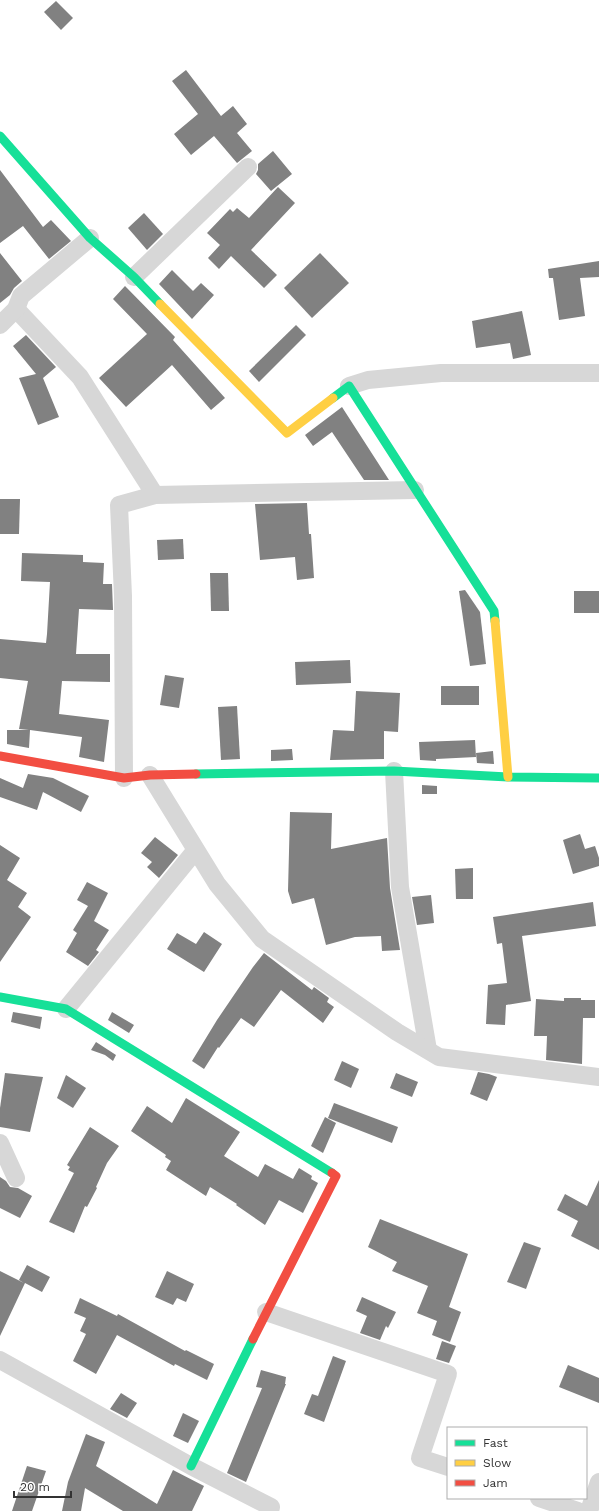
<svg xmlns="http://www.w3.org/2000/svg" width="599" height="1511" font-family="'Work Sans',sans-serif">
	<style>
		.building { fill: #818181 }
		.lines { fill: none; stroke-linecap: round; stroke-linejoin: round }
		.street { stroke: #d7d7d7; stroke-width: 18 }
		.fast { stroke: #16e098; stroke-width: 9 }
		.slow { stroke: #ffcf43; stroke-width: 9 }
		.jam { stroke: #f24e42; stroke-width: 9 }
	</style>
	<rect width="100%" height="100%" fill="#fff"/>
	<g class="building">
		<path d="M56,1L73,18L61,30L44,12Z"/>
		<path d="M186,70L221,116L233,106L247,124L237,133L252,151L237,163L214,136L191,155L174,134L198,114L172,81Z"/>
		<path d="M273,151L292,174L271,191L256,174L258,170V164Z"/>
		<path d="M0,170L43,227L51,220L71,241L49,259L23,226L0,243Z"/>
		<path d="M278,187L295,203L251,250L277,275L264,288L231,256L219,269L208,258L220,245L207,233L230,209L233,212L237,208L249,218Z"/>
		<path d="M144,213L163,234L147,250L128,228Z"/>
		<path d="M0,253L22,281L14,288L10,295L0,303Z"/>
		<path d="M320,253L349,283L312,318L284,288Z"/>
		<path d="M599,261V277L580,278L585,316L559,320L553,278H549L548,269Z"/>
		<path d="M172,270L193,291L201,283L214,295L192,319L159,284Z"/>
		<path d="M125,286L175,337L173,340L225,398L211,410L172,365L126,407L99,378L147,334L113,299Z"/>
		<path d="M522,311L531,355L513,359L510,343L476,348L472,321Z"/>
		<path d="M296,325L306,335L259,382L249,371Z"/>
		<path d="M26,335L56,367L43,378L59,417L38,425L19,378L36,374L13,346Z"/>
		<path d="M342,407L389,480H364L332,432L313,446L305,435Z"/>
		<path d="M0,499H20L19,534H0Z"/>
		<path d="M307,503L309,534H311L314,578L297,580L295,557L260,560L255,504Z"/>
		<path d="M183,539L184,559L158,560L157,540Z"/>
		<path d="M22,553L83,555V562L104,563L103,584H112L113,610L79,609L76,654H110V682L62,681L59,714L109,720L104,762L79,757L82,737L30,730L29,748L7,744V730H29L19,729L28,681L0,678V639L46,643L47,634L50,582L21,581Z"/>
		<path d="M210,573H228L229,611H211Z"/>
		<path d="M465,590L480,612L486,664L470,666L459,591Z"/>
		<rect x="574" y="591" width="25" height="22"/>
		<path d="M350,660L351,683L296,685L295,662Z"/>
		<path d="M165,675L184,678L179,708L160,705Z"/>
		<rect x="441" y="686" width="38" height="19"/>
		<path d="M356,691L400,693L398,732L384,731V759L330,760L333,730L354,731Z"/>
		<path d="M237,706L240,759L221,760L218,707Z"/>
		<path d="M475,740L476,757L436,759V761L420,760L419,742Z"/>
		<path d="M292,749L293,760L271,761V750Z"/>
		<path d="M493,751L494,764L477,763L476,753Z"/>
		<path d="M28,774L53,778L89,796L81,812L43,792L37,810L0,797V778L23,788Z"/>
		<path d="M422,785L437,786V794H422Z"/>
		<path d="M290,812L332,813L331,849L387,838L390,888L400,950L382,951L381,936L355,937L326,945L314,898L292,904L288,891Z"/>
		<path d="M580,834L585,849L595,846L599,858V866L573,874L563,840Z"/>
		<path d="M155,837L178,855L159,878L147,867L152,862L141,853Z"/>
		<path d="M0,845L20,858L7,880L27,893L18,907L31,917L0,962Z"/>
		<path d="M473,868V899H456L455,869Z"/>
		<path d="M87,882L108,893L94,921L109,930L96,950L99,952L88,966L66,952L77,933L73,930L88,906L77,900Z"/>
		<path d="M431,895L434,923L417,925L412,897Z"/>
		<path d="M593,902L596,926L522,936L531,1001L506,1005L505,1025L486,1024L488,985L507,983L502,943L497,944L493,917Z"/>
		<path d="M204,932L222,944L204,972L167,949L177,933L196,944Z"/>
		<path d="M264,953L312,990L314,987L329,998L327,1002L334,1007L323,1023L281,990L254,1027L241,1018L219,1048L218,1047L204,1069L192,1061L217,1020L253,967Z"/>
		<path d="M564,998H581V1000H595V1018H583L582,1064L546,1060L547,1036H534L536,999L564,1001Z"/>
		<path d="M13,1012L42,1017L40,1029L11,1022Z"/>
		<path d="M112,1012L134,1025L129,1033L108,1020Z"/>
		<path d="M96,1042L116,1055L113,1061L105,1055L91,1050Z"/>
		<path d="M342,1061L359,1069L351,1088L334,1080Z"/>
		<path d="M478,1072L489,1074L497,1077L487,1101L470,1094Z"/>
		<path d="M5,1073L43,1077L30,1132L0,1127V1108Z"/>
		<path d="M396,1073L418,1082L412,1097L390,1088Z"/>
		<path d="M66,1075L86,1088L73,1108L57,1098Z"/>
		<path d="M186,1098L240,1132L224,1156L258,1177L265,1164L293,1179L299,1168L312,1176L311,1179L318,1183L303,1213L279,1200L265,1225L236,1205L237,1204L210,1187L206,1196L166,1170L171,1161L165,1157L166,1155L131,1131L147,1106L172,1123Z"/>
		<path d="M334,1103L398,1127L392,1143L328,1118Z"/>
		<path d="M325,1117L336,1123L323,1153L311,1146Z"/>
		<path d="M90,1127L119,1146L107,1163L96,1187L97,1188L87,1207L85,1206L74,1233L49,1222L74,1173L68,1170L70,1167L67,1165Z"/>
		<path d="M0,1177L6,1181L10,1187L18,1188L32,1196L20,1218L0,1208Z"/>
		<path d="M599,1180V1250L571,1236L578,1221L557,1210L565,1194L587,1206Z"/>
		<path d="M380,1219L468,1254L449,1307L461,1312L450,1342L432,1335L437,1321L417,1313L428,1286L392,1271L397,1262L368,1247Z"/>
		<path d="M524,1242L541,1248L526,1289L507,1282Z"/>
		<path d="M27,1265L50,1277L42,1292L25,1283L0,1336V1271L24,1283L19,1280Z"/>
		<path d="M167,1271L194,1284L186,1302L177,1298L173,1305L155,1297Z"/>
		<path d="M362,1297L396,1312L388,1328L386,1326L380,1340L360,1333L367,1316L356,1311Z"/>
		<path d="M80,1298L117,1316L118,1314L185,1351L186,1350L214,1364L207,1380L175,1364L174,1366L117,1335L96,1374L73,1361L86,1334L80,1331L86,1318L74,1313Z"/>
		<path d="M442,1341L456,1346L449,1363L436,1359Z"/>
		<path d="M333,1356L346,1361L324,1422L304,1414L312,1394L318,1396Z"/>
		<path d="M568,1365L599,1378V1403L559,1387Z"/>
		<path d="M261,1370L286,1377L285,1384H286L246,1482L227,1473L262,1388L256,1387Z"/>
		<path d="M121,1393L137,1403L127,1418L110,1409Z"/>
		<path d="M183,1413L199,1421L188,1443L173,1436Z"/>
		<path d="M86,1434L105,1442L96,1466L157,1504L173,1470L204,1486L192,1511H123L85,1488L81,1511H62L68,1482Z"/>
		<path d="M27,1466L46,1471L32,1511H12Z"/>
	</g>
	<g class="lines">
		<g class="street">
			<path d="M134,277L248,167"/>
			<path d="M16,309L80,377L155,495"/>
			<path d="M0,325L16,309L21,296L90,238"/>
			<path d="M349,386L368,380L441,373H599"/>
			<path d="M394,771L400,887L428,1050"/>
			<path d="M150,775L217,884L262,939L397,1032L439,1057L599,1077"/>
			<path d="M124,778L123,596L119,505L155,495L415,490"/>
			<path d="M66,1009L195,851"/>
			<path d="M0,1143L16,1178"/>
			<path d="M266,1312L448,1374L420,1458L448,1467"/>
			<path d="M0,1360L191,1466L271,1507L270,1511"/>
			<path d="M539,1498L578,1511"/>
			<path d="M589,1511L599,1482"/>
		</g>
		<g class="fast">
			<path d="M0,136L90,238L134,277L160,304"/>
			<path d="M333,398L349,386L494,611L495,621"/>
			<path d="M196,774L394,771L508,777L599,778"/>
			<path d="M0,997L66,1009L332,1173"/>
			<path d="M191,1466L253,1339"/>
		</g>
		<g class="slow">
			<path d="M160,304L287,433L333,398"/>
			<path d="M495,621L508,777"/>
		</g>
		<g class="jam">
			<path d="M0,756L124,778L150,775L196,774"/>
			<path d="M253,1339L336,1176L332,1173"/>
		</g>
	</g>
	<rect x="447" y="1427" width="140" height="72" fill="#ffffff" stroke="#adadad"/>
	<rect x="455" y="1440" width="20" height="6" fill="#16e098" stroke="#adadad"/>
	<text x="483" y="1447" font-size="12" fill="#333333">Fast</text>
	<rect x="455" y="1460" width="20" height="6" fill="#ffcf43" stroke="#adadad"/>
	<text x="483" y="1467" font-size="12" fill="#333333">Slow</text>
	<rect x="455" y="1480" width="20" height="6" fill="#f24e42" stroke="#adadad"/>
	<text x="483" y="1487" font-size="12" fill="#333333">Jam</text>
	<path d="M14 1491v6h57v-6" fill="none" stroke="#333333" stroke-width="2"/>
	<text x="20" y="1491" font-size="12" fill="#333333" stroke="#ffffff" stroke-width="3" paint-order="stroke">20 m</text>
</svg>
